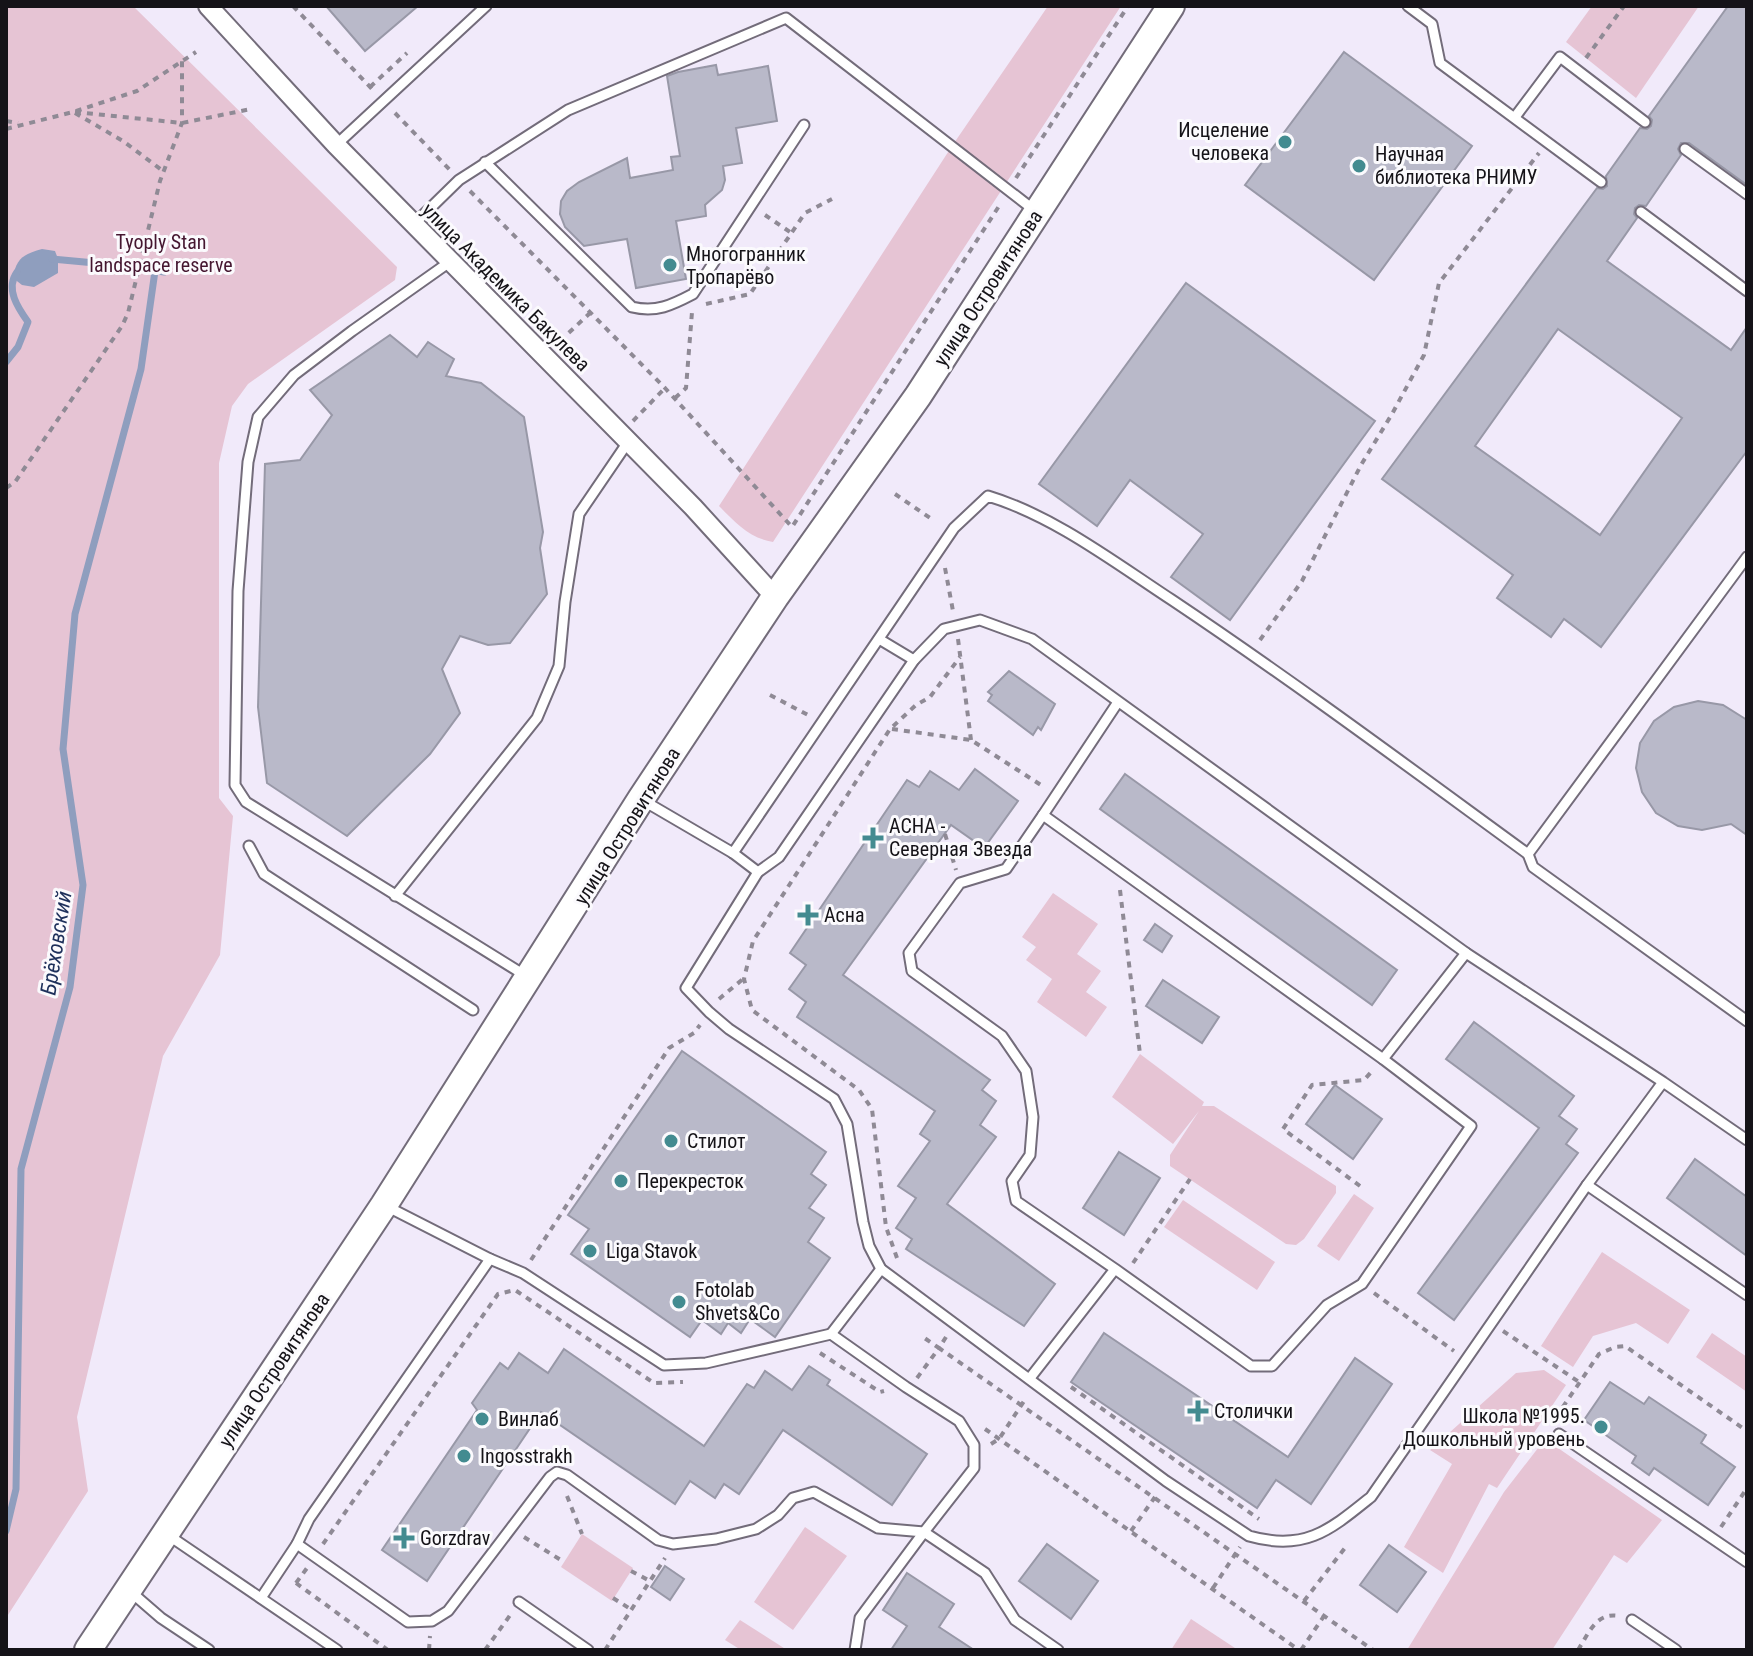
<svg xmlns="http://www.w3.org/2000/svg" width="1753" height="1656" font-family="'Roboto Condensed',sans-serif">
	<style>
		.green { fill: #e6c4d4 }
		.water { fill: #8f9ebe }
		.lines { fill: none; stroke-linecap: round; stroke-linejoin: round }
		.stream { stroke: #8f9ebe; stroke-width: 7 }
		.building { fill: #b9b9c9; stroke: #9898a7; stroke-width: 2; fill-rule: evenodd }
		.service-casing { stroke: #736c7a; stroke-width: 13 }
		.minor-casing { stroke: #736c7a; stroke-width: 22 }
		.secondary-casing { stroke: #736c7a; stroke-width: 30 }
		.path { stroke: #8f8a95; stroke-width: 4; stroke-dasharray: 6 6; stroke-linecap: butt }
		.service { stroke: #fff; stroke-width: 9 }
		.minor { stroke: #fff; stroke-width: 18 }
		.secondary { stroke: #fff; stroke-width: 26 }
		.poi-dot { fill: #438b90; stroke: #fbfafd; stroke-width: 3 }
		.labels { text-anchor: middle; dominant-baseline: central; stroke-width: 6; stroke-linejoin: round; paint-order: stroke }
		.poi-label { font-size: 20px; fill: #151318; stroke: #fbfafd; text-anchor: start }
		.park-label { font-size: 20px; fill: #451630; stroke: #fbfafd }
		.street-label { font-size: 20px; fill: #151318; stroke: #fbfafd }
		.water-label { font-size: 22px; font-style: italic; fill: #1e305b; stroke: #fbfafd }
	</style>
	<rect width="100%" height="100%" fill="#f1eafa"/>
	<g class="green">
		<path d="M6,6H133L397,267L395,280L248,384L232,406L219,463V798L233,816L220,955L163,1056L77,1417L88,1491L6,1618Z"/>
		<path d="M1048,6H1121L773,542C749,538 736,523 719,506L952,146Z"/>
		<path d="M1592,6H1699L1636,98L1566,42Z"/>
		<path d="M1053,893L1098,924L1077,954L1101,971L1086,992L1107,1007L1086,1037L1037,1002L1052,979L1026,960L1036,947L1022,937Z"/>
		<path d="M1140,1054L1204,1102L1202,1106H1214L1336,1186V1193L1304,1239L1296,1245L1286,1244L1170,1166V1155L1199,1111L1173,1144L1112,1097Z"/>
		<path d="M1354,1194L1374,1208L1339,1261L1317,1246Z"/>
		<path d="M1183,1200L1275,1262L1257,1290L1164,1227Z"/>
		<path d="M1602,1252L1690,1310L1668,1344L1636,1323L1593,1336L1573,1367L1541,1346Z"/>
		<path d="M1712,1333L1747,1357V1392L1696,1357Z"/>
		<path d="M1544,1370L1566,1385L1497,1488L1489,1484L1443,1573L1404,1547L1452,1464L1430,1450L1516,1373Z"/>
		<path d="M1545,1439L1662,1520L1627,1563L1614,1555L1552,1650H1407L1504,1492Z"/>
		<path d="M805,1527L847,1556L793,1630L754,1602Z"/>
		<path d="M582,1534L633,1568L612,1601L561,1567Z"/>
		<path d="M1191,1619L1238,1650H1171Z"/>
		<path d="M740,1620L787,1650H741L725,1640Z"/>
	</g>
	<path class="water" d="M42,249L55,251L58,259V273L34,287L22,285L13,278C16,258 24,254 42,249Z"/>
	<g class="lines">
		<g class="stream">
			<path d="M52,259L138,267L164,272"/>
			<path d="M6,362L18,347L28,322C18,308 5,289 17,272"/>
			<path d="M6,1531L16,1489L21,1169L70,987L83,885L63,749L75,614L141,369L155,271"/>
		</g>
	</g>
	<g class="building">
		<path d="M326,6H418L365,51Z"/>
		<path d="M1728,6H1747V185L1689,143H1681L1678,149L1681,155L1646,206L1639,205L1635,208L1634,214L1637,218L1607,261L1731,350L1747,327V451L1601,647L1564,619L1551,637L1497,598L1513,575L1382,479L1597,188L1603,189L1607,186L1606,176L1640,128L1647,129L1651,126L1652,120L1649,116ZM1558,329L1682,418L1600,535L1475,446Z"/>
		<path d="M1344,52L1472,146L1374,280L1245,185Z"/>
		<path d="M716,65L718,75L768,66L777,121L736,128L742,163L723,166L725,180L722,190L705,205L706,216L676,221L686,279L636,288L627,239L584,246L565,227L560,214L561,201L567,191L579,182L627,158L630,178L673,170L671,157L680,156L667,76L678,72Z"/>
		<path d="M1186,283L1375,421L1230,620L1171,577L1203,534L1130,480L1097,526L1039,484Z"/>
		<path d="M390,335L417,357L428,342L454,359L446,376L481,383L524,417L543,532L540,548L547,594L510,643L488,645L460,636L442,669L460,713L430,754L347,836L267,783L258,707L265,464L300,460L332,415L310,390Z"/>
		<path d="M1009,671L1055,704L1041,730L1038,727L1033,735L988,701L992,695L988,692Z"/>
		<path d="M1698,701L1723,705L1747,720V835L1731,824L1702,830L1678,826L1656,813L1642,792L1636,768L1640,743L1654,721L1674,707Z"/>
		<path d="M975,769L1018,801L984,848L951,825L843,975L990,1080L982,1090L996,1101L980,1125L996,1137L947,1204L1055,1284L1024,1326L906,1249L912,1239L896,1228L916,1198L898,1186L930,1141L920,1134L935,1111L797,1017L806,1002L789,989L806,965L790,953L907,780L919,787L930,771L959,790Z"/>
		<path d="M1125,774L1397,970L1372,1005L1100,809Z"/>
		<path d="M1155,924L1172,936L1162,952L1144,940Z"/>
		<path d="M1163,980L1219,1017L1202,1043L1146,1006Z"/>
		<path d="M1474,1022L1574,1096L1559,1116L1577,1129L1566,1144L1578,1153L1454,1320L1418,1293L1539,1128L1446,1059Z"/>
		<path d="M682,1051L826,1152L811,1174L826,1185L809,1208L824,1218L808,1242L830,1258L775,1337L750,1319L741,1333L728,1323L721,1334L702,1320L690,1337L571,1254L589,1229L568,1215Z"/>
		<path d="M1335,1085L1382,1119L1353,1159L1306,1124Z"/>
		<path d="M1119,1152L1160,1178L1124,1235L1083,1208Z"/>
		<path d="M1695,1159L1747,1197V1256L1667,1198Z"/>
		<path d="M1104,1333L1288,1457L1355,1358L1392,1384L1311,1504L1276,1480L1257,1508L1071,1382Z"/>
		<path d="M564,1349L704,1446L747,1384L754,1388L765,1371L792,1390L809,1366L830,1380L827,1385L927,1454L892,1505L783,1430L739,1494L724,1484L715,1498L690,1481L675,1504L541,1412L427,1581L382,1550L477,1410L472,1403L500,1363L508,1369L519,1353L548,1373Z"/>
		<path d="M1610,1382L1644,1404L1649,1397L1706,1435L1701,1443L1735,1467L1708,1505L1654,1468L1649,1475L1632,1463L1636,1456L1584,1420Z"/>
		<path d="M1047,1544L1098,1581L1071,1619L1019,1581Z"/>
		<path d="M1389,1545L1426,1572L1397,1612L1360,1585Z"/>
		<path d="M665,1566L684,1579L670,1600L651,1587Z"/>
		<path d="M907,1573L954,1604L939,1627L974,1650H891L907,1626L883,1610Z"/>
	</g>
	<g class="lines">
		<g class="service-casing">
			<g id="service">
				<path d="M1408,6L1432,24L1440,63L1601,182"/>
				<path d="M1515,117L1560,57L1645,122"/>
				<path d="M336,145L486,6"/>
				<path d="M1685,149L1747,194"/>
				<path d="M485,162L632,307C656,313 672,305 693,294L804,125"/>
				<path d="M1641,212L1747,291"/>
				<path d="M414,224L459,180L568,110L786,18L1034,210"/>
				<path d="M451,261L352,331L294,375L258,417L248,462L238,591L235,785L246,802L526,976"/>
				<path d="M1747,557L1528,854L1533,867L1747,1021"/>
				<path d="M879,639L914,660"/>
				<path d="M644,801L733,853L758,872"/>
				<path d="M1043,815L1118,702"/>
				<path d="M249,846L264,874L473,1010"/>
				<path d="M733,853L954,528L988,496C1054,516 1114,562 1172,600C1293,681 1410,768 1528,854"/>
				<path d="M395,896L537,718L559,666L565,602L579,514L628,442"/>
				<path d="M1383,1059L1466,953"/>
				<path d="M1663,1082L1587,1185L1371,1497C1330,1530 1305,1552 1249,1536L1166,1481L881,1269L869,1246L863,1222L847,1124L834,1099L729,1029L709,1012L686,988L758,872L779,857L914,660L944,629L980,620L1032,639L1466,953L1663,1082L1747,1140"/>
				<path d="M1587,1185L1747,1295"/>
				<path d="M831,1334L881,1269"/>
				<path d="M1030,1378L1115,1269L1251,1366H1272L1327,1305L1362,1284L1471,1126L1383,1059L1043,815L1006,869L960,883L909,953L912,971L1002,1036L1026,1071L1033,1117L1030,1155L1012,1181L1016,1201L1115,1269"/>
				<path d="M1559,1434L1747,1562"/>
				<path d="M168,1535L337,1650"/>
				<path d="M297,1544L408,1622L432,1621L448,1611L550,1477L557,1472L567,1475L658,1540L673,1544L716,1539L756,1529L778,1515L793,1498L814,1492L878,1528L924,1532L974,1468V1445L959,1421L906,1387L831,1334L706,1363L664,1365L523,1273L490,1259"/>
				<path d="M131,1592L161,1618L209,1650"/>
				<path d="M261,1598L297,1544L309,1519L490,1259L388,1207"/>
				<path d="M519,1602L588,1650"/>
				<path d="M1632,1620L1676,1650"/>
				<path d="M855,1650L860,1618L924,1532L985,1573L1015,1620L1058,1650"/>
			</g>
		</g>
		<g class="minor-casing">
			<path id="minor" d="M208,6L336,145L693,507L775,597"/>
		</g>
		<g class="secondary-casing">
			<path id="secondary" d="M88,1650L384,1205L641,799L775,597L918,396L1171,6"/>
		</g>
		<g class="path">
			<path d="M293,6L372,89"/>
			<path d="M1586,58L1624,6"/>
			<path d="M370,87L407,53"/>
			<path d="M75,112L182,123L251,109"/>
			<path d="M75,113L123,141L163,171"/>
			<path d="M395,113L450,170"/>
			<path d="M6,121L18,123"/>
			<path d="M6,129L73,112L137,91L196,52"/>
			<path d="M1016,178L1128,6"/>
			<path d="M470,191L665,388L792,527L1001,203"/>
			<path d="M765,215L793,234"/>
			<path d="M706,304L750,294L805,213L832,199"/>
			<path d="M560,341L590,313"/>
			<path d="M675,398L686,388L692,312"/>
			<path d="M633,421L665,388"/>
			<path d="M6,488L15,482L122,326L128,313L160,181L182,123V61"/>
			<path d="M895,494L933,520"/>
			<path d="M945,568L953,611"/>
			<path d="M958,639L971,740"/>
			<path d="M1260,640L1302,581L1361,465L1392,414L1424,355L1439,283L1539,153"/>
			<path d="M770,695L808,715"/>
			<path d="M892,729L971,740L1044,787"/>
			<path d="M945,834L956,870"/>
			<path d="M1120,890L1140,1054"/>
			<path d="M719,999L743,979"/>
			<path d="M1360,1186L1283,1129L1312,1085L1364,1080L1373,1070"/>
			<path d="M897,1258L886,1227L872,1109L859,1090L752,1010L744,979L753,941L890,729L916,705L930,697L960,657"/>
			<path d="M531,1260L669,1048L694,1033L700,1025"/>
			<path d="M1133,1263L1190,1179"/>
			<path d="M1374,1293L1454,1351"/>
			<path d="M1503,1331L1579,1382"/>
			<path d="M946,1337L939,1348L1373,1650"/>
			<path d="M820,1353L880,1392L884,1391"/>
			<path d="M917,1378L939,1348L923,1337"/>
			<path d="M1071,1387L1259,1519"/>
			<path d="M1556,1417L1599,1354L1615,1347L1625,1346L1747,1431"/>
			<path d="M985,1429L1299,1650"/>
			<path d="M991,1444L999,1439L1026,1398"/>
			<path d="M567,1496L582,1534"/>
			<path d="M1721,1527L1747,1488"/>
			<path d="M1131,1531L1155,1497"/>
			<path d="M524,1537L564,1562"/>
			<path d="M323,1544L498,1294L515,1290L654,1383L683,1382"/>
			<path d="M631,1571L650,1581"/>
			<path d="M296,1583L307,1568"/>
			<path d="M296,1583L388,1650"/>
			<path d="M1213,1588L1240,1547"/>
			<path d="M613,1598L632,1610"/>
			<path d="M1304,1601L1348,1544"/>
			<path d="M429,1650L430,1636"/>
			<path d="M485,1650L511,1614"/>
			<path d="M605,1650L665,1558"/>
			<path d="M1301,1650L1324,1616"/>
			<path d="M1578,1650C1589,1633 1596,1612 1619,1616"/>
		</g>
		<use href="#service" class="service"/>
		<use href="#minor" class="minor"/>
		<use href="#secondary" class="secondary"/>
	</g>
	<g class="poi-dot">
		<circle cx="1285" cy="142" r="8"/>
		<circle cx="1359" cy="166" r="8"/>
		<circle cx="670" cy="265" r="8"/>
		<path d="M869 826h8v8h8v8h-8v8h-8v-8h-8v-8h8z"/>
		<path d="M804 903h8v8h8v8h-8v8h-8v-8h-8v-8h8z"/>
		<circle cx="671" cy="1141" r="8"/>
		<circle cx="621" cy="1181" r="8"/>
		<circle cx="590" cy="1251" r="8"/>
		<circle cx="679" cy="1302" r="8"/>
		<path d="M1194 1399h8v8h8v8h-8v8h-8v-8h-8v-8h8z"/>
		<circle cx="482" cy="1419" r="8"/>
		<circle cx="1601" cy="1427" r="8"/>
		<circle cx="464" cy="1456" r="8"/>
		<path d="M400 1526h8v8h8v8h-8v8h-8v-8h-8v-8h8z"/>
	</g>
	<g class="labels">
		<g class="poi-label">
			<text x="1269" y="130" text-anchor="end">Исцеление<tspan x="1269" dy="23">человека</tspan></text>
			<text x="1375" y="154">Научная<tspan x="1375" dy="23">библиотека РНИМУ</tspan></text>
			<text x="686" y="254">Многогранник<tspan x="686" dy="23">Тропарёво</tspan></text>
			<text x="889" y="826">АСНА -<tspan x="889" dy="23">Северная Звезда</tspan></text>
			<text x="824" y="915">Асна</text>
			<text x="687" y="1141">Стилот</text>
			<text x="637" y="1181">Перекресток</text>
			<text x="606" y="1251">Liga Stavok</text>
			<text x="695" y="1290">Fotolab<tspan x="695" dy="23">Shvets&amp;Co</tspan></text>
			<text x="1214" y="1411">Столички</text>
			<text x="1585" y="1416" text-anchor="end">Школа №1995.<tspan x="1585" dy="23">Дошкольный уровень</tspan></text>
			<text x="498" y="1419">Винлаб</text>
			<text x="480" y="1456">Ingosstrakh</text>
			<text x="420" y="1538">Gorzdrav</text>
		</g>
		<g class="park-label">
			<text x="161" y="242">Tyoply Stan<tspan x="161" dy="23">landspace reserve</tspan></text>
		</g>
		<g class="street-label">
			<text transform="translate(506 287) rotate(45)">улица Академика Бакулева</text>
			<text transform="translate(988 288) rotate(-57)">улица Островитянова</text>
			<text transform="translate(627 826) rotate(-58)">улица Островитянова</text>
			<text transform="translate(274 1370) rotate(-56)">улица Островитянова</text>
		</g>
		<g class="water-label">
			<text transform="translate(56 943) rotate(-81)">Брёховский</text>
		</g>
	</g>
	<rect width="1753" height="1656" fill="none" stroke="#151318" stroke-width="16"/>
</svg>
